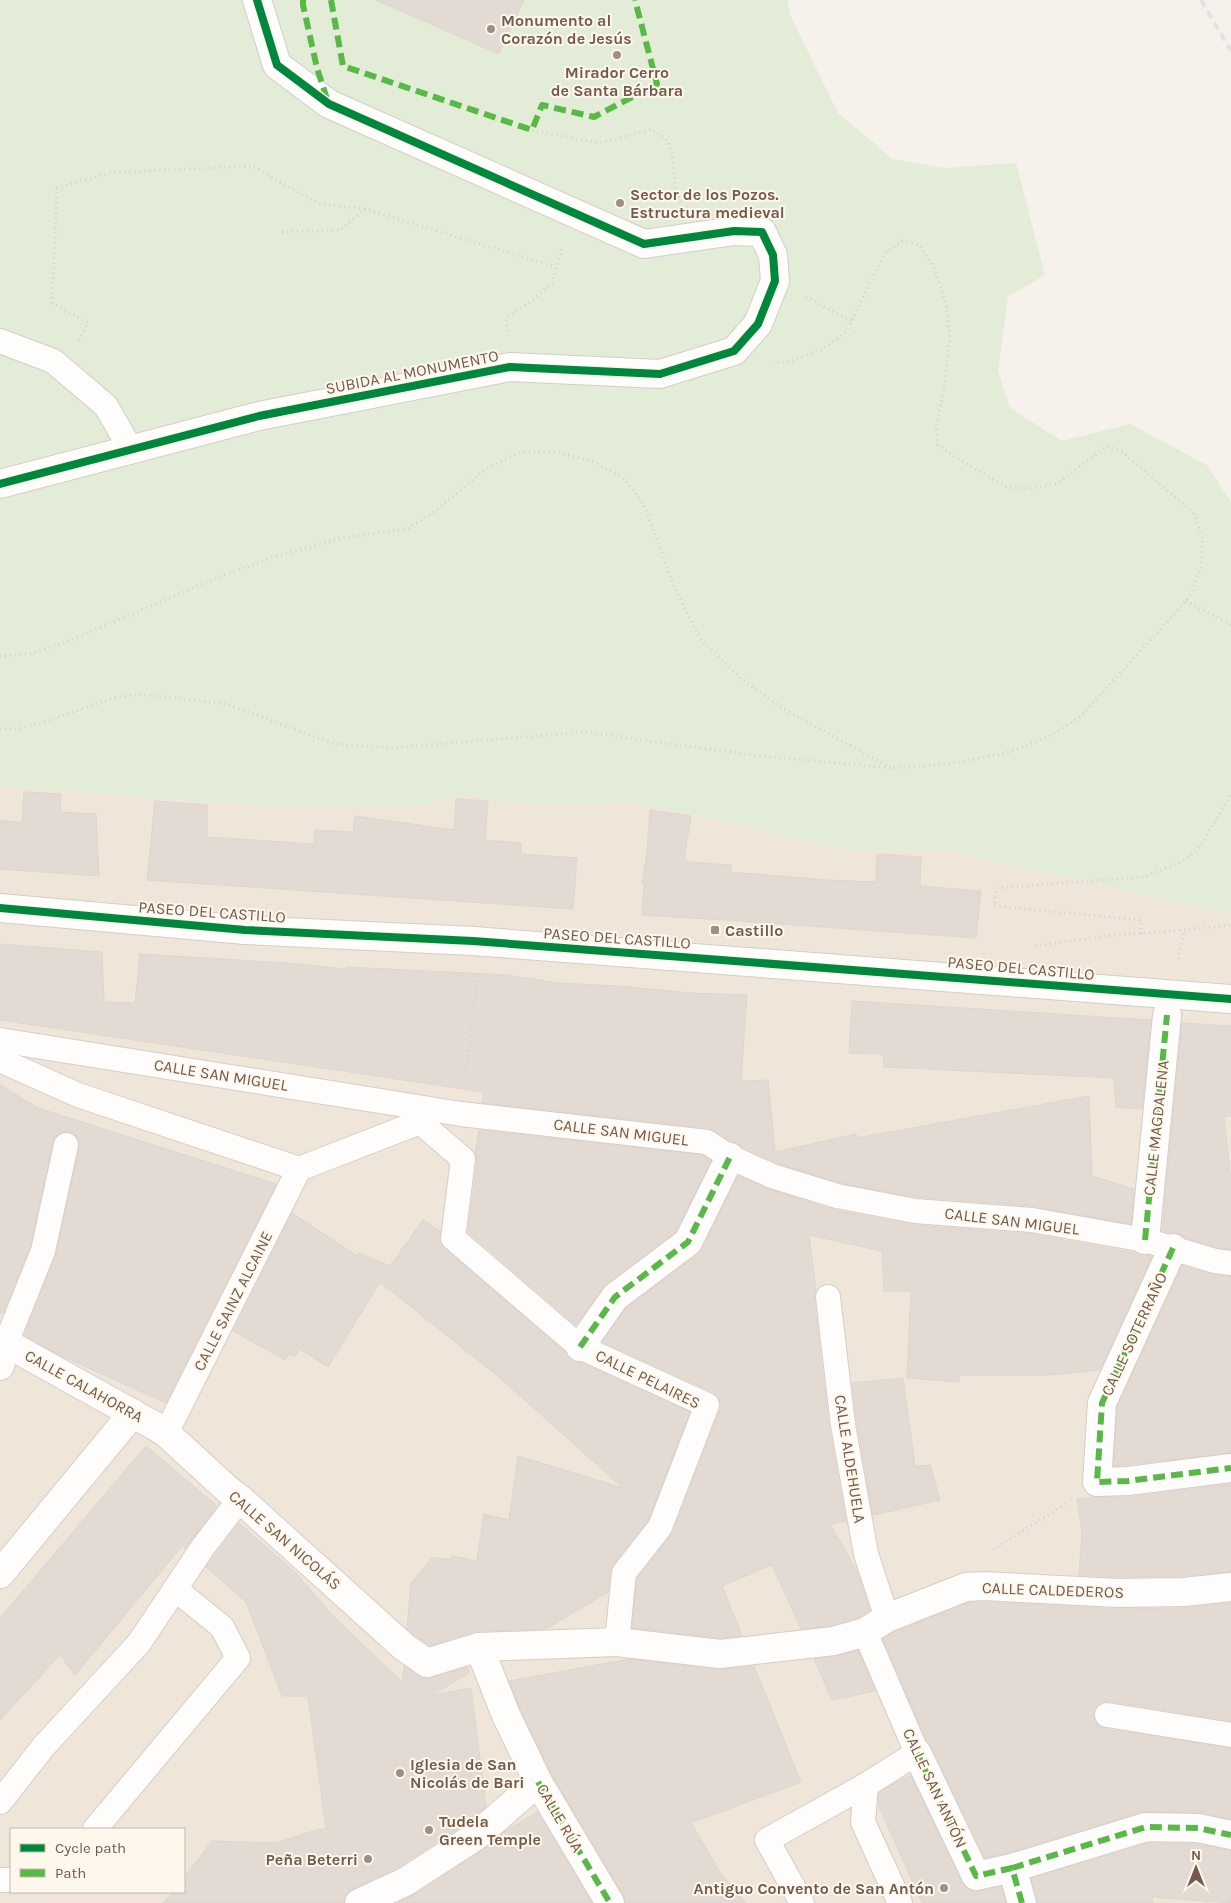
<svg xmlns="http://www.w3.org/2000/svg" width="1231" height="1903" font-family="Karla,sans-serif">
	<style>
		.residential { fill: #efe5d8; fill-rule: evenodd }
		.green { fill: #e3ecd6 }
		.building { fill: #e2dad3; stroke: #dfd5cd }
		.lines { fill: none; stroke-linecap: round; stroke-linejoin: round }
		.service-casing { stroke: #d4cec8; stroke-width: 26 }
		.pedestrian-casing { stroke: #d4cec8; stroke-width: 30 }
		.minor-casing { stroke: #d4cec8; stroke-width: 30 }
		.tertiary-casing { stroke: #d4cec8; stroke-width: 30 }
		.path { stroke: #d8d0cb; stroke-width: 3; stroke-dasharray: 1 4; stroke-linecap: butt }
		.service { stroke: #fefdfc; stroke-width: 24 }
		.pedestrian { stroke: #fefdfc; stroke-width: 28 }
		.minor { stroke: #fefdfc; stroke-width: 28 }
		.tertiary { stroke: #fefdfc; stroke-width: 28 }
		.rail { stroke: #e4e2e4; stroke-width: 4; stroke-dasharray: 8 5; stroke-linecap: butt }
		.quiet { stroke: #58b947; stroke-width: 6; stroke-dasharray: 12 6; stroke-linecap: butt }
		.cycleway-casing { stroke: #fef7ec; stroke-width: 11 }
		.cycleway { stroke: #00873e; stroke-width: 8 }
		.poi-dot { fill: #a18f84; stroke: #fef7ec; stroke-width: 2 }
		.labels { text-anchor: middle; dominant-baseline: central; stroke-width: 4; stroke-linejoin: round; paint-order: stroke }
		.poi-label { font-size: 16px; font-weight: bold; fill: #735a4c; stroke: #fef7ec; text-anchor: start }
		.street-label { font-size: 16px; fill: #735a4c; stroke: #fef7ec }
	</style>
	<rect width="100%" height="100%" fill="#f6f2eb"/>
	<path class="residential" d="M0,786L210,803L317,807L409,808L465,795L526,805L641,804L737,824L836,849L953,852L1231,914V1903H0ZM11,1829H184V1892H11Z"/>
	<path class="green" d="M0,0H396L393,7L499,54L524,0H787L790,15L838,113L893,159L944,168L1016,163L1045,275L1008,297L998,371L1010,408L1062,441L1130,424L1207,465L1231,502V914L953,852L836,849L737,824L641,804L526,805L465,795L409,808L317,807L210,803L0,786Z"/>
	<g class="building">
		<path d="M376,0H524L499,54Z"/>
		<path d="M24,792L61,794L60,812L96,814L99,876L0,869V820L22,823Z"/>
		<path d="M456,799L488,801L485,840L521,843V854L577,858L573,909L147,880L155,801L207,805V837L314,844L315,830L353,832L355,816L454,830Z"/>
		<path d="M650,810L691,816L684,859L687,860V862L731,865V872L826,880L876,882L877,854L921,857L920,886L981,891L976,938L726,920L642,915L644,884H642L647,852Z"/>
		<path d="M0,944L102,952L104,1002L135,1003L140,954L287,963L346,969V967L507,975L558,983L618,986L690,993L747,995L741,1081L768,1080L775,1152L856,1134L857,1138L1089,1096L1092,1176L1134,1189L1131,1224L1033,1206L917,1197L840,1183L777,1163L742,1147L709,1128L482,1103L484,1092L0,1020Z"/>
		<path d="M852,1001L1151,1020L1142,1109L1116,1107L1114,1078L884,1067L883,1054L849,1053Z"/>
		<path d="M1182,1023L1231,1026V1116L1224,1117L1231,1182V1249L1218,1248L1184,1237L1179,1234L1162,1231Z"/>
		<path d="M0,1085L38,1108L276,1184L166,1403L53,1352L24,1335L56,1254L79,1148V1140L75,1135L69,1132H61L56,1136L53,1142L30,1247L3,1313L0,1312Z"/>
		<path d="M479,1130L702,1155L711,1161L676,1232L605,1285L576,1325L468,1232L477,1161L475,1153Z"/>
		<path d="M738,1176L768,1189L834,1210L914,1225L1030,1234L1152,1256L1100,1370L1048,1375H960L959,1382L907,1378L911,1291H884L882,1251L809,1235L816,1291L814,1299L829,1427L846,1521L830,1524L857,1571L870,1610L858,1618L831,1626L801,1629L772,1565L722,1586L742,1636L720,1638L632,1628L637,1578L673,1532L720,1410L721,1404L718,1397L713,1392L602,1342L626,1308L697,1254L702,1249Z"/>
		<path d="M292,1213L357,1256L359,1253L390,1266L423,1220L440,1231V1242L444,1248L566,1353L571,1359L580,1362L690,1412L648,1520L613,1565L610,1572L608,1592L546,1629L478,1631L430,1646L407,1629L411,1583L432,1558L452,1559V1556L477,1561L484,1514L509,1520L518,1456L623,1488L500,1378L380,1282L328,1367L300,1349L294,1357L289,1354L285,1360L233,1331Z"/>
		<path d="M1182,1266L1211,1274L1231,1276V1453L1114,1466L1117,1407Z"/>
		<path d="M903,1378L915,1466L930,1465L940,1500L873,1515L857,1423L852,1383Z"/>
		<path d="M146,1446L217,1506L185,1549L182,1546L75,1675L60,1655L0,1720V1618Z"/>
		<path d="M1231,1484V1572L1183,1576L1118,1577L1079,1575L1082,1531L1077,1500L1094,1497H1130Z"/>
		<path d="M239,1523L295,1572L332,1615L402,1682L404,1666L425,1678L468,1667L469,1673L432,1695L471,1688L486,1806L467,1823L397,1868L352,1889L346,1894L344,1903H163L173,1892H184V1878L212,1841L276,1843L316,1830L326,1829L308,1696H282L246,1602L206,1567Z"/>
		<path d="M969,1602H984L1118,1609L1184,1608L1231,1603V1721L1109,1701L1103,1702L1097,1706L1093,1713L1094,1719L1098,1725L1105,1729L1231,1748V1819L1198,1812H1142L1008,1853L985,1858L931,1746L927,1741L883,1639L894,1632Z"/>
		<path d="M858,1650L875,1691L832,1700L814,1659L836,1656Z"/>
		<path d="M630,1659L718,1670L754,1666L801,1782L691,1823L721,1874L746,1903H626L623,1895L552,1775L520,1709L509,1681Z"/>
		<path d="M911,1776L962,1883L967,1888L973,1891L1001,1886L1006,1903H922L878,1804L879,1793L899,1780Z"/>
		<path d="M537,1812L592,1903H397L414,1895L484,1849L504,1832Z"/>
		<path d="M1148,1843L1196,1844L1231,1850V1903L1152,1897L1153,1903H1037L1031,1878Z"/>
	</g>
	<g class="lines">
		<g class="service-casing">
			<g id="service">
				<path d="M0,341L53,361L106,406L131,450"/>
				<path d="M0,1040L461,1114L707,1142L730,1157L772,1176L837,1196L915,1211L1032,1220L1145,1240L1215,1261L1231,1263"/>
				<path d="M0,1060L78,1095L299,1169L420,1122L463,1159L453,1238L580,1347L707,1405L660,1527L624,1573L617,1642"/>
				<path d="M828,1297L843,1425L866,1554L887,1618"/>
				<path d="M6,1343L43,1251L66,1145"/>
				<path d="M166,1433L299,1169"/>
				<path d="M1107,1715L1231,1735"/>
				<path d="M866,1785L863,1822L900,1903"/>
				<path d="M0,1802L44,1746L139,1643L203,1547L240,1499"/>
				<path d="M95,1829L238,1658L222,1627L175,1589"/>
				<path d="M0,1880H11"/>
				<path d="M802,1903L767,1840L866,1785L917,1753L865,1632"/>
			</g>
		</g>
		<g class="pedestrian-casing">
			<g id="pedestrian">
				<path d="M1145,1240L1167,1015"/>
				<path d="M1173,1248L1102,1403L1097,1482L1128,1481L1231,1468"/>
				<path d="M580,1347L615,1297L688,1242L730,1157"/>
				<path d="M917,1753L976,1876L1012,1868L1022,1903"/>
				<path d="M538,1782L610,1903"/>
				<path d="M1012,1868L1146,1827L1198,1828L1231,1835"/>
			</g>
		</g>
		<g class="minor-casing">
			<g id="minor">
				<path d="M0,484L259,416L510,367L660,374L734,351L758,324L775,281L773,255L762,232L734,231L644,244L329,104L277,65L257,0"/>
				<path d="M0,1342L6,1343L155,1426L166,1433L227,1489L240,1499L404,1647L427,1663L479,1647L617,1642L720,1654L834,1641L865,1632L887,1618L966,1587L984,1586L1118,1593L1184,1592L1231,1587"/>
				<path d="M0,1366L6,1343"/>
				<path d="M0,1574L133,1413"/>
				<path d="M359,1903L405,1882L476,1836L538,1782L506,1715L479,1647"/>
			</g>
		</g>
		<g class="tertiary-casing">
			<path id="tertiary" d="M0,908L245,930L473,941L1231,999"/>
		</g>
		<g class="path">
			<path d="M532,130L598,143L627,136L651,129L667,140L673,156L675,189L681,203"/>
			<path d="M282,232L340,230L365,209L556,267"/>
			<path d="M806,297L852,321"/>
			<path d="M507,331L506,319L534,299L552,283L563,246"/>
			<path d="M79,340L88,323L52,303L57,188L110,173L252,166L319,204L365,209"/>
			<path d="M1186,601L1231,625"/>
			<path d="M0,656L29,654L74,639L223,575L277,556L342,538L407,529L436,511L484,470L518,453L553,451L594,462L625,479L644,505L676,591L700,639L742,679L780,707L891,768"/>
			<path d="M0,729H17L46,722L112,698L140,694L227,704L334,744L390,748L585,732L753,755L892,768L948,764L1003,754L1048,737L1080,717L1186,601L1193,589L1202,564V537L1193,512L1122,452L1107,446L1056,484L1029,489L1007,487L965,463L938,445L936,427L944,389L950,335L946,305L934,267L919,245L902,241L885,253L846,332L823,349L788,362L773,363"/>
			<path d="M1141,934V920L994,906L997,888L1144,877L1185,860L1201,845L1231,794"/>
			<path d="M1035,946L1105,936L1184,930L1231,925"/>
			<path d="M1178,959L1184,930"/>
			<path d="M465,1081L478,976"/>
			<path d="M993,1550L1068,1502"/>
		</g>
		<use href="#service" class="service"/>
		<use href="#pedestrian" class="pedestrian"/>
		<use href="#minor" class="minor"/>
		<use href="#tertiary" class="tertiary"/>
		<path class="rail" d="M1201,0L1231,51"/>
		<g class="quiet">
			<path d="M303,0V5L317,68L328,102"/>
			<path d="M331,0L343,66L532,130L542,105L594,117L657,84L635,0"/>
			<path d="M1145,1240L1167,1015"/>
			<path d="M1173,1248L1102,1403L1097,1482L1128,1481L1231,1468"/>
			<path d="M580,1347L615,1297L688,1242L730,1157"/>
			<path d="M917,1753L976,1876L1012,1868L1022,1903"/>
			<path d="M538,1782L610,1903"/>
			<path d="M1012,1868L1146,1827L1198,1828L1231,1835"/>
		</g>
		<g class="cycleway-casing">
			<g id="cycleway">
				<path d="M0,484L259,416L510,367L660,374L734,351L758,324L775,281L773,255L762,232L734,231L644,244L329,104L277,65L257,0"/>
				<path d="M0,908L245,930L473,941L1231,999"/>
			</g>
		</g>
		<use href="#cycleway" class="cycleway"/>
	</g>
	<g class="poi-dot">
		<circle cx="491" cy="29" r="5"/>
		<circle cx="617" cy="55" r="5"/>
		<circle cx="620" cy="203" r="5"/>
		<rect x="710" y="925" width="10" height="10" rx="2.5"/>
		<circle cx="400" cy="1773" r="5"/>
		<circle cx="429" cy="1830" r="5"/>
		<circle cx="368" cy="1859" r="5"/>
		<circle cx="944" cy="1888" r="5"/>
	</g>
	<g class="labels">
		<g class="poi-label">
			<text x="501" y="20">Monumento al<tspan x="501" dy="18">Corazón de Jesús</tspan></text>
			<text x="617" y="72" text-anchor="middle">Mirador Cerro<tspan x="617" dy="18">de Santa Bárbara</tspan></text>
			<text x="630" y="194">Sector de los Pozos.<tspan x="630" dy="18">Estructura medieval</tspan></text>
			<text x="725" y="930">Castillo</text>
			<text x="410" y="1764">Iglesia de San<tspan x="410" dy="18">Nicolás de Bari</tspan></text>
			<text x="439" y="1821">Tudela<tspan x="439" dy="18">Green Temple</tspan></text>
			<text x="358" y="1859" text-anchor="end">Peña Beterri</text>
			<text x="934" y="1888" text-anchor="end">Antiguo Convento de San Antón</text>
		</g>
		<g class="street-label">
			<text transform="translate(412 372) rotate(-11)">SUBIDA AL MONUMENTO</text>
			<text transform="translate(212 912) rotate(4)">PASEO DEL CASTILLO</text>
			<text transform="translate(617 938) rotate(4)">PASEO DEL CASTILLO</text>
			<text transform="translate(1021 968) rotate(5)">PASEO DEL CASTILLO</text>
			<text transform="translate(221 1075) rotate(9)">CALLE SAN MIGUEL</text>
			<text transform="translate(1156 1128) rotate(-84)">CALLE MAGDALENA</text>
			<text transform="translate(621 1132) rotate(7)">CALLE SAN MIGUEL</text>
			<text transform="translate(1012 1221) rotate(7)">CALLE SAN MIGUEL</text>
			<text transform="translate(233 1301) rotate(-63)">CALLE SAINZ ALCAINE</text>
			<text transform="translate(1134 1334) rotate(-65)">CALLE SOTERRAÑO</text>
			<text transform="translate(648 1379) rotate(26)">CALLE PELAIRES</text>
			<text transform="translate(84 1386) rotate(29)">CALLE CALAHORRA</text>
			<text transform="translate(850 1459) rotate(81)">CALLE ALDEHUELA</text>
			<text transform="translate(285 1540) rotate(41)">CALLE SAN NICOLÁS</text>
			<text transform="translate(1053 1590) rotate(2)">CALLE CALDEDEROS</text>
			<text transform="translate(935 1788) rotate(65)">CALLE SAN ANTÓN</text>
			<text transform="translate(560 1818) rotate(60)">CALLE RÚA</text>
		</g>
	</g>
	<rect x="10" y="1828" width="175" height="65" fill="#fef7ec" stroke="#c6b8ac"/>
	<rect x="20" y="1844" width="25" height="8" fill="#00873e" stroke="#c6b8ac"/>
	<text x="55" y="1853" font-size="15" fill="#735a4c">Cycle path</text>
	<rect x="20" y="1869" width="25" height="8" fill="#58b947" stroke="#c6b8ac"/>
	<text x="55" y="1878" font-size="15" fill="#735a4c">Path</text>
	<g transform="translate(1196 1868)" stroke="#fef7ec" stroke-width="4" paint-order="stroke">
	<path d="M0-4L9 19L0 12L-9 19Z" fill="#735a4c"/>
	<text y="-8" font-size="14" font-weight="bold" text-anchor="middle" fill="#735a4c">N</text>
	</g>
</svg>
